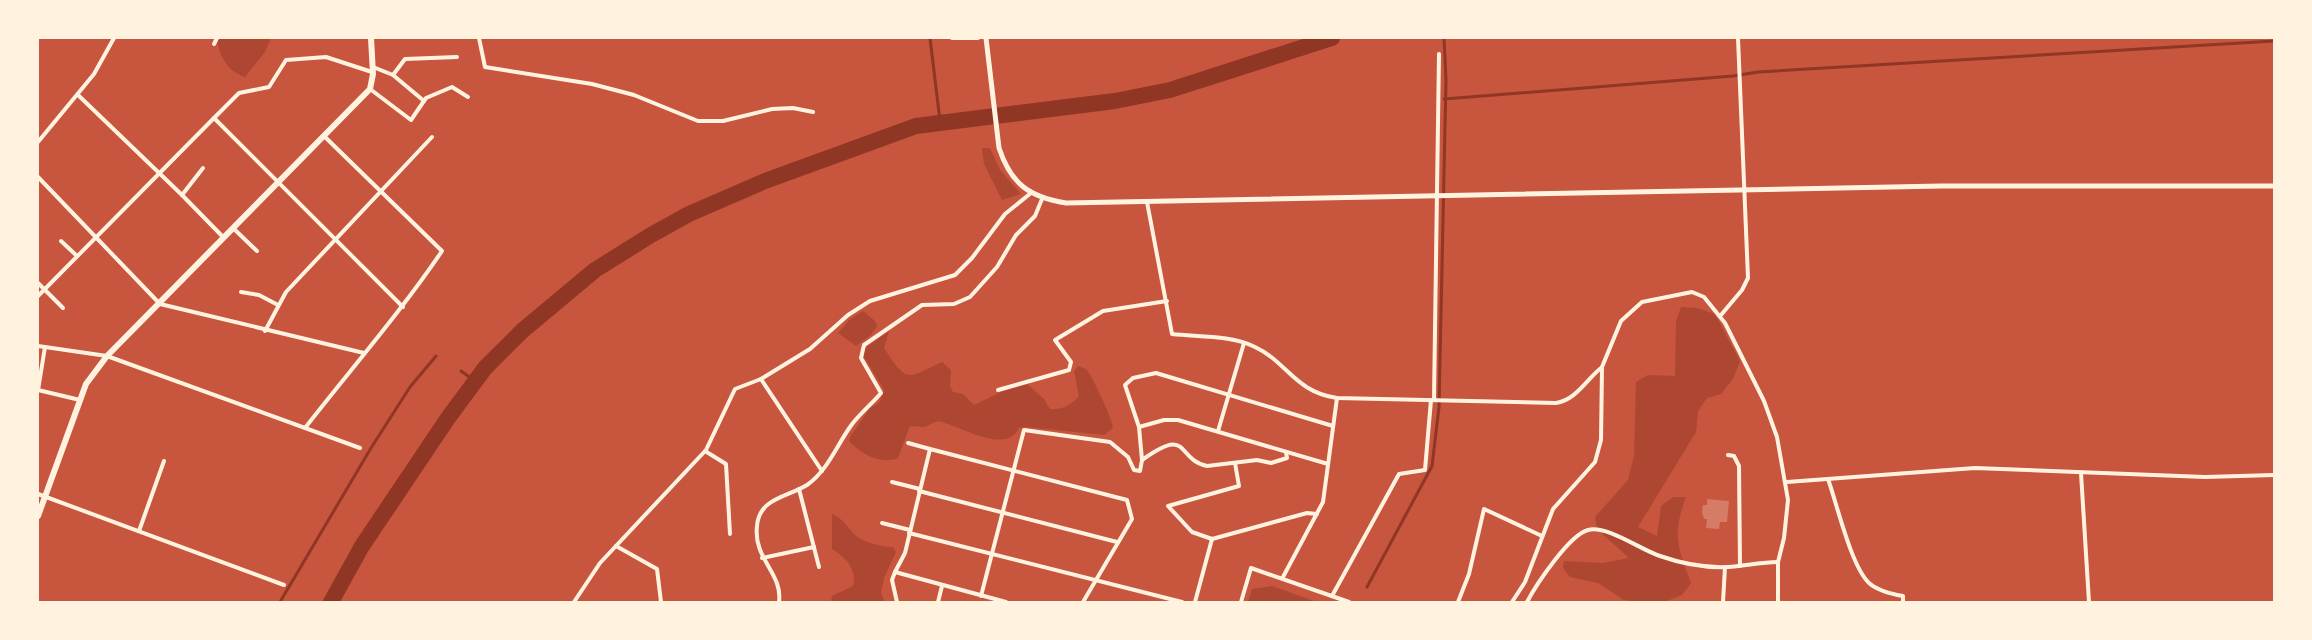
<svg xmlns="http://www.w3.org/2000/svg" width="2312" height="640" font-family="'Alegreya Sans',sans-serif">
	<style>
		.green { fill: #ae4732 }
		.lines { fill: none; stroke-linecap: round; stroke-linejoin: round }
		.stream { stroke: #8f3625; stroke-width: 3 }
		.river { stroke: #8f3625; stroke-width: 16 }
		.building { fill: #d67c66 }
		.minor { stroke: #fff3e0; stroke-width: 4 }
		.tertiary { stroke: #fff3e0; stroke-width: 5 }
		.secondary { stroke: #fff3e0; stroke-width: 6 }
	</style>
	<rect width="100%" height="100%" fill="#c8553d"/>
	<g class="green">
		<path d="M217,38H271L265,52L245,77C227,71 219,56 217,38Z"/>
		<path d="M982,148H990L1000,170L1021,194L1002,200L984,164Z"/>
		<path d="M1681,307L1697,308L1715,314L1740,361L1733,379L1721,394L1707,398L1698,411L1696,432L1638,527L1657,536L1661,506L1673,497H1686C1672,536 1677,545 1691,583L1682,595L1664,602H1637L1624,600L1598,583L1570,577L1563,568L1564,561L1603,563L1629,558L1597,529L1595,517L1628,480L1634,456L1636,382L1648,375L1675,376L1676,321Z"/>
		<path d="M863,311L875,321L877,326L871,335L856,346L838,333L849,320Z"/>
		<path d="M889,331L884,348C908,385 907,378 942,362L951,370L950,386L953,392L963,394L974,405L1001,392L1027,384L1044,399L1050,409C1062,410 1071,405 1079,396L1074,371L1078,366C1081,367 1085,368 1087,370C1092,376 1113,420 1113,428L1104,435L1026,427L1019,428C1007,455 961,427 942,422C933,420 931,426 924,427C920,427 915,426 910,426L898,458C880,465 861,454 849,441L850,437L870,408L879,403L884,390L863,355L865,348Z"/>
		<path d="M832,514C842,518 846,525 853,533C861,542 882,547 893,547L896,552L884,578L881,593L885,602H831L832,596L853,586C858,571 845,556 832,549Z"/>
		<path d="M1272,586L1317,602H1248L1252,589Z"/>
	</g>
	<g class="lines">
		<g class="stream">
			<path d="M930,38L940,121"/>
			<path d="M1444,99L1733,76L1758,72L2274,41"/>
			<path d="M461,371L475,381"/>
			<path d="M1367,587L1432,466L1439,407L1446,80L1444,38"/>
			<path d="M280,602L371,448L410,387L436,356"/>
		</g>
		<path class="river" d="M331,602L362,546L448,418L485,368L522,331L595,270L651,235L689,214L765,181L916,126L1115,101L1170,90L1332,38"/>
	</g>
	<path class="building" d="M1707,499L1729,501L1727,522H1720L1719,529L1706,528L1707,519H1704L1702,512L1703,505H1707Z"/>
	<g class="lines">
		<g class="minor">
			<path d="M479,38L485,67L592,84L634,95L698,121H723L772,109L793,108L813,112"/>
			<path d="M952,38H978"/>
			<path d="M214,44L217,38"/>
			<path d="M373,67L393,75L424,101"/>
			<path d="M393,75L405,59L457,57"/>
			<path d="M370,89L411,120L426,98L452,87L468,97"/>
			<path d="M78,95L182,195L203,168"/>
			<path d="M214,118L239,93L269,87L286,60L326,57L372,72"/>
			<path d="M38,142L94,74L114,38"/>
			<path d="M38,177L160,304L364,353"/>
			<path d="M182,195L224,238"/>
			<path d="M1147,202L1172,334C1198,337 1231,335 1255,347C1287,362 1295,392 1337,398L1556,403C1576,400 1586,380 1601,368"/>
			<path d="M234,229L257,251"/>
			<path d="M61,241L77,256"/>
			<path d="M38,283L63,308"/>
			<path d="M241,292L259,295L278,305"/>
			<path d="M38,296L214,118L403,307"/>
			<path d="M1721,315L1742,290L1748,278L1738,38"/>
			<path d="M265,331L286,292L432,137"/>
			<path d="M38,346L107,356L360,448"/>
			<path d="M45,347L38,390L80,400"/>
			<path d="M761,379L822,471"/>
			<path d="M998,390L1069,370L1071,362L1055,340L1103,311L1167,301"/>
			<path d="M1434,399L1439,54"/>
			<path d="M1139,427L1164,420H1178L1328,464"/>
			<path d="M305,428C351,369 400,313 442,251L325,137"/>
			<path d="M1218,431L1244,343"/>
			<path d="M908,443L930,449"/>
			<path d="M705,451L726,464L730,534"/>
			<path d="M1728,455L1734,456L1739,466L1740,566"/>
			<path d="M1142,460C1191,425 1175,459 1207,466L1257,460L1271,463L1287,458L1286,452"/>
			<path d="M1235,463L1239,486L1168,506L1192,532L1212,539L1307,513L1317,514"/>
			<path d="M2081,473L2089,602"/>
			<path d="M1828,479C1837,504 1851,566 1869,583C1878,591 1891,594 1903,596V602"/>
			<path d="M892,482L920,489"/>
			<path d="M1787,482L1975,468L2205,477L2274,475"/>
			<path d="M799,489L819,567"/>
			<path d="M919,491L1117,542"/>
			<path d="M38,494L284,585"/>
			<path d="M882,523L910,530"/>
			<path d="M139,531L164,461"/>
			<path d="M909,533L1182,602"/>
			<path d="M616,546L657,569L661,602"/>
			<path d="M762,558L814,547"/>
			<path d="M895,572L892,580L897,602"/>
			<path d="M1283,577L1323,502L1337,398"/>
			<path d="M981,596L1024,430L1110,442L1128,457L1134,470L1140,471L1142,460L1139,427L1125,385L1133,378L1156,373L1333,426"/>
			<path d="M1332,596L1399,474L1425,470L1431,400"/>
			<path d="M574,602L600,563L706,450L735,389L761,379L810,349L848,315L870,301L955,275L972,258L1005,214L1031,193"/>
			<path d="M779,602C783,573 753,559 757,526C759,498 788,497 807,485C827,471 836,447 850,427C859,414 871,405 881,393L861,358L864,345L922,305L954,304L970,297L997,267L1016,235L1035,216L1042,199"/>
			<path d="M938,602L942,586"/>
			<path d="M1006,602L895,572L905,553L930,449L1127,500L1132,519L1083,602"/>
			<path d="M1195,602L1212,539"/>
			<path d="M1241,602L1251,568L1349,602"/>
			<path d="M1458,602L1469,574L1484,509L1542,536"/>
			<path d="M1512,602L1525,582L1553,509L1595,462L1601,440L1602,367L1621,321L1642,302L1692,292L1704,297L1725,323L1764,401L1777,437L1788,500L1784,538L1778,562V602"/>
			<path d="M1527,602C1536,585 1569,535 1588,530C1607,525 1641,550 1660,556C1680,563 1706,568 1728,567C1744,566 1761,562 1778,562"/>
			<path d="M1723,602L1725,567"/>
		</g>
		<path class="tertiary" d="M986,38L999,148C1011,184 1029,197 1066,203L1941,186H2274"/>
		<path class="secondary" d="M38,516L86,384L107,356L370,89L373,74L371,38"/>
	</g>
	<rect width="2312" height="640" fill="none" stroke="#fff3e0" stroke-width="78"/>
</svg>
